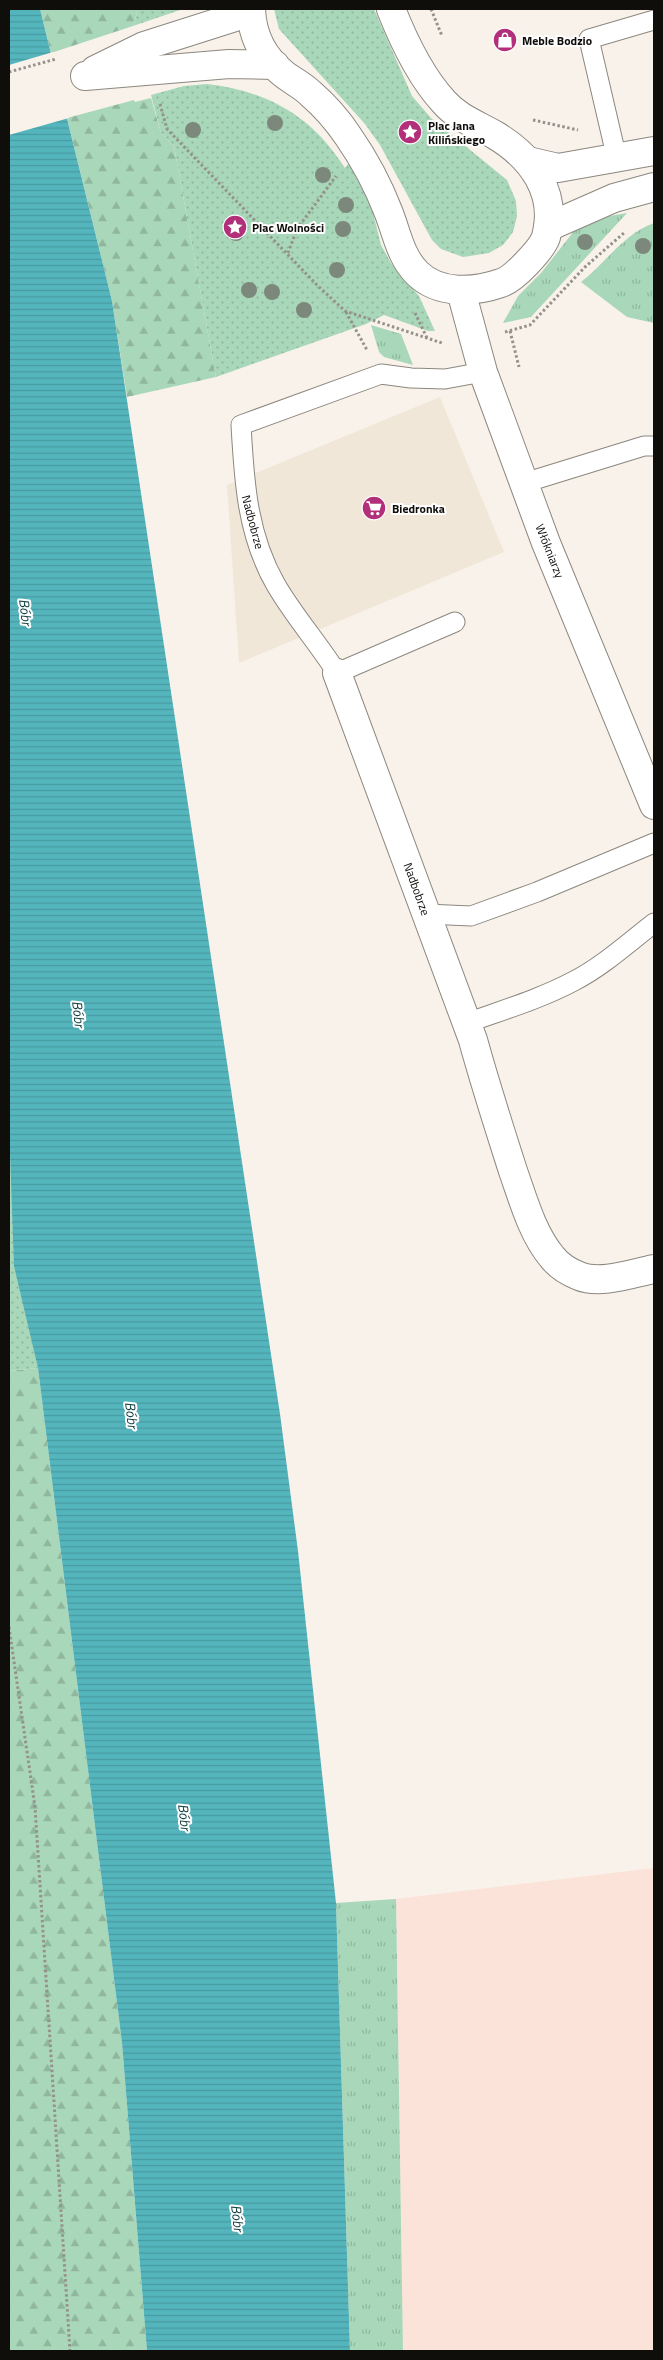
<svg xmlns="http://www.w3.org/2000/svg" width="663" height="2360" font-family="'Titillium Web',sans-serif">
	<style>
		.built { fill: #f1e7d8 }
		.industrial { fill: #fce3da }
		.grass { fill: url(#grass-tufts) }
		.forest { fill: url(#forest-firs) }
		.park { fill: url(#park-dots) }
		.water { fill: url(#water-rules) }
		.pier { fill: #f8f2ea }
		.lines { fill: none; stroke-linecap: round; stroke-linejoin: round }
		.service-casing { stroke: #8c877f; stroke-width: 21 }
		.minor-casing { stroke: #8c877f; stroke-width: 30 }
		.tertiary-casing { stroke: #8c877f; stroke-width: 30 }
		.secondary-casing { stroke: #8c877f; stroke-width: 30 }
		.path { stroke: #95918b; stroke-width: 3; stroke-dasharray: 2.5 2.5; stroke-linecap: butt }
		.service { stroke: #fff; stroke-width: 19 }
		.minor { stroke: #fff; stroke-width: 28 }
		.tertiary { stroke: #fff; stroke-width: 28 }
		.secondary { stroke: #fff; stroke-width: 28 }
		.tree { fill: #7b887b }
		.labels { text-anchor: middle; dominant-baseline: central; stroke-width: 4; stroke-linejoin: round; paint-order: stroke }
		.poi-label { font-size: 12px; font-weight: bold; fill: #100e0b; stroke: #fff; text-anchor: start }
		.street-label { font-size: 12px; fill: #100e0b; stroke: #fff }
		.water-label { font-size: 14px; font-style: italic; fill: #134144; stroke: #fff }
	</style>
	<defs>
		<pattern id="grass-tufts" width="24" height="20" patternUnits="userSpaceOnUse" patternTransform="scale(1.25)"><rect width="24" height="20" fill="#a9d7b9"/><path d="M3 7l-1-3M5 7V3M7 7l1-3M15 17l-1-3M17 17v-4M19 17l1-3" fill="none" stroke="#90b79e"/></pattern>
		<pattern id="forest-firs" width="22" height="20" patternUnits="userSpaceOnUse" patternTransform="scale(1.25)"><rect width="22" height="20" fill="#a9d7b9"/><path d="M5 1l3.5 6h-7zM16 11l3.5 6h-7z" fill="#90b79e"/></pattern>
		<pattern id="park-dots" width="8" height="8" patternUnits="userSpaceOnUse" patternTransform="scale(1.25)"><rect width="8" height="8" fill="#a9d7b9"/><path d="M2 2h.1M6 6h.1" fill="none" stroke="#90b79e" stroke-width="1.8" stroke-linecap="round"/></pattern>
		<pattern id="water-rules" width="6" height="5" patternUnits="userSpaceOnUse" patternTransform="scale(1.25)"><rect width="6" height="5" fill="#54b5bd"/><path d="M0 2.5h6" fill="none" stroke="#489aa1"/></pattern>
	</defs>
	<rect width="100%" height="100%" fill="#f8f2ea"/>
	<path class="built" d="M440,397L504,552L239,663L227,485Z"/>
	<path class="industrial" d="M654,1868V2351H403L396,1899Z"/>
	<g class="grass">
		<path d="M627,213L531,317L503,323L518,296L541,273L578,226L593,219Z"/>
		<path d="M654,223V323L627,317L581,282C606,263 623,234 654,223Z"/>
		<path d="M371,325L401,334L413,365L384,357L379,352Z"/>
		<path d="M396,1899L403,2351H350L336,1903Z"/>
	</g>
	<g class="forest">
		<path d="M40,9H138L133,26L51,53Z"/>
		<path d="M151,98L161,133L174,146L216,377L127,397L112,301L67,118L134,100L135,102Z"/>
		<path d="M38,1368L122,2043L147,2351H9V1371Z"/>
	</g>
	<g class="park">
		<path d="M138,9H183L133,26Z"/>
		<path d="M274,9H374L412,96L431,118L507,180L516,201L517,216L513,232L503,245L489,253L463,257L441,249L432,240L380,145L365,124L279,29Z"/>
		<path d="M207,84C268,91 312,116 345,168L351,160L362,182L372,209L381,245L391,263L419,296L435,331H428L384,315L366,324L216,377L174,146L161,133L151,95L184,86Z"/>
		<path d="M9,1123L29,1322L38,1368L9,1371Z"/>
	</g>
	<path class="water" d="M9,9H40L112,301L280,1414L298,1551L336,1903L350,2351H147L122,2043L38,1368L14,1266L9,1123Z"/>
	<path class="pier" d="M53,52L69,118L9,135V65Z"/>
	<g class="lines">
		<g class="service-casing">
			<g id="service">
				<path d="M617,159L589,39L654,20"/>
				<path d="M524,483L644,446H654"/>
				<path d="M455,622L337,673C318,643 294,616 276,585C247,535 244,480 241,425L381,374L411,378L445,379L483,372"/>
				<path d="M426,914L471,916L537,892L654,843"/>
				<path d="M467,1023C503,1010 540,999 574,981C603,966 628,943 654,923"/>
			</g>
		</g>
		<g class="minor-casing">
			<g id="minor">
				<path d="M461,291L483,372L546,543L654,805"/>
				<path d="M337,673L473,1040C485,1084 499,1127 513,1171C523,1199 532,1233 552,1257C559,1266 569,1272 579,1276C601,1285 633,1273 654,1269"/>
			</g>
		</g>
		<g class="tertiary-casing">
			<g id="tertiary">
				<path d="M528,161L558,168L654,151"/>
				<path d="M548,227L614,198L654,187"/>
			</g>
		</g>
		<g class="secondary-casing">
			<g id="secondary">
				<path d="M251,9C252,36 263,58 285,75C293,81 303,86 310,93C324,105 338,121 348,136C364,159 378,185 388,211C397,233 400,256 417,273C439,295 475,292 501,283C514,279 542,249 546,237C558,193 532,157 495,135C478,125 458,118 444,102C420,76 404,42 391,9"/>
				<path d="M95,70L144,46L251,12"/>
				<path d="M85,76L229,64L275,65"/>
			</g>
		</g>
		<g class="path">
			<path d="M431,9L442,36"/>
			<path d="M9,72L56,59"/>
			<path d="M160,104L167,129L317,285L345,311L442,343"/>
			<path d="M533,120L578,130"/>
			<path d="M288,253L297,229L336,176"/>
			<path d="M346,312L367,350"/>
			<path d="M415,313L427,338"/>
			<path d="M510,331L519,367"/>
			<path d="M505,332L530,325L585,267L625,232"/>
			<path d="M9,1627L35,1807L70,2351"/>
		</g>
		<use href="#service" class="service"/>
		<use href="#minor" class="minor"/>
		<use href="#tertiary" class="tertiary"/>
		<use href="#secondary" class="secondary"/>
	</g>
	<g class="tree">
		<circle cx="275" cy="123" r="8"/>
		<circle cx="193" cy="130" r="8"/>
		<circle cx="323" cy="175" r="8"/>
		<circle cx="346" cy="205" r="8"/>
		<circle cx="343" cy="229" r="8"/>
		<circle cx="236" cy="233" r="8"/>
		<circle cx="585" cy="242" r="8"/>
		<circle cx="643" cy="246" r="8"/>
		<circle cx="337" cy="270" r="8"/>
		<circle cx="249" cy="290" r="8"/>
		<circle cx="272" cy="292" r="8"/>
		<circle cx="304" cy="310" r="8"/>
	</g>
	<defs>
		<g id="shop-disc" transform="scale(1.25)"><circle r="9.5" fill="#b23079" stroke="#fff"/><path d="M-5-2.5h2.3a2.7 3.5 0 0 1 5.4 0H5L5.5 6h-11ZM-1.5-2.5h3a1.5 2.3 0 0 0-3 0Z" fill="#fff"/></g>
		<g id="sight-disc" transform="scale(1.25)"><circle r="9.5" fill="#b23079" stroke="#fff"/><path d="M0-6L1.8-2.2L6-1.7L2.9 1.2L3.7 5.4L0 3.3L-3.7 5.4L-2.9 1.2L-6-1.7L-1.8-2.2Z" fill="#fff"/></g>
		<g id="supermarket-disc" transform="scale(1.25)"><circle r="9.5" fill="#b23079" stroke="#fff"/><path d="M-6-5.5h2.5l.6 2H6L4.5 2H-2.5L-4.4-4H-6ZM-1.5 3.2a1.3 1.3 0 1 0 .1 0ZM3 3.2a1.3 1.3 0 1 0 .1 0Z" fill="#fff"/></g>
	</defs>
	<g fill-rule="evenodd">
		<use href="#shop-disc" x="505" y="40"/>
		<use href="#sight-disc" x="410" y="132"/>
		<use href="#sight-disc" x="235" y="227"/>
		<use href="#supermarket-disc" x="374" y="508"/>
	</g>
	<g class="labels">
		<g class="poi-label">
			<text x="522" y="40">Meble Bodzio</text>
			<text x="428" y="125">Plac Jana<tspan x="428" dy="14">Kilińskiego</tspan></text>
			<text x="252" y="227">Plac Wolności</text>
			<text x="392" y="508">Biedronka</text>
		</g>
		<g class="street-label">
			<text transform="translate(253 522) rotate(75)">Nadbobrze</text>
			<text transform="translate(550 551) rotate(68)">Włókniarzy</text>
			<text transform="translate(417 889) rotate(70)">Nadbobrze</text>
		</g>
		<g class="water-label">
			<text transform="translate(26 612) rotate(83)">Bóbr</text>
			<text transform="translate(79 1014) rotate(83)">Bóbr</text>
			<text transform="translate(132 1415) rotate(83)">Bóbr</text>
			<text transform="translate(185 1817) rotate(83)">Bóbr</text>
			<text transform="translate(238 2218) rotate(83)">Bóbr</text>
		</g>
	</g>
	<rect width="663" height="2360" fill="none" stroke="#100e0b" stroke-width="20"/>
</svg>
